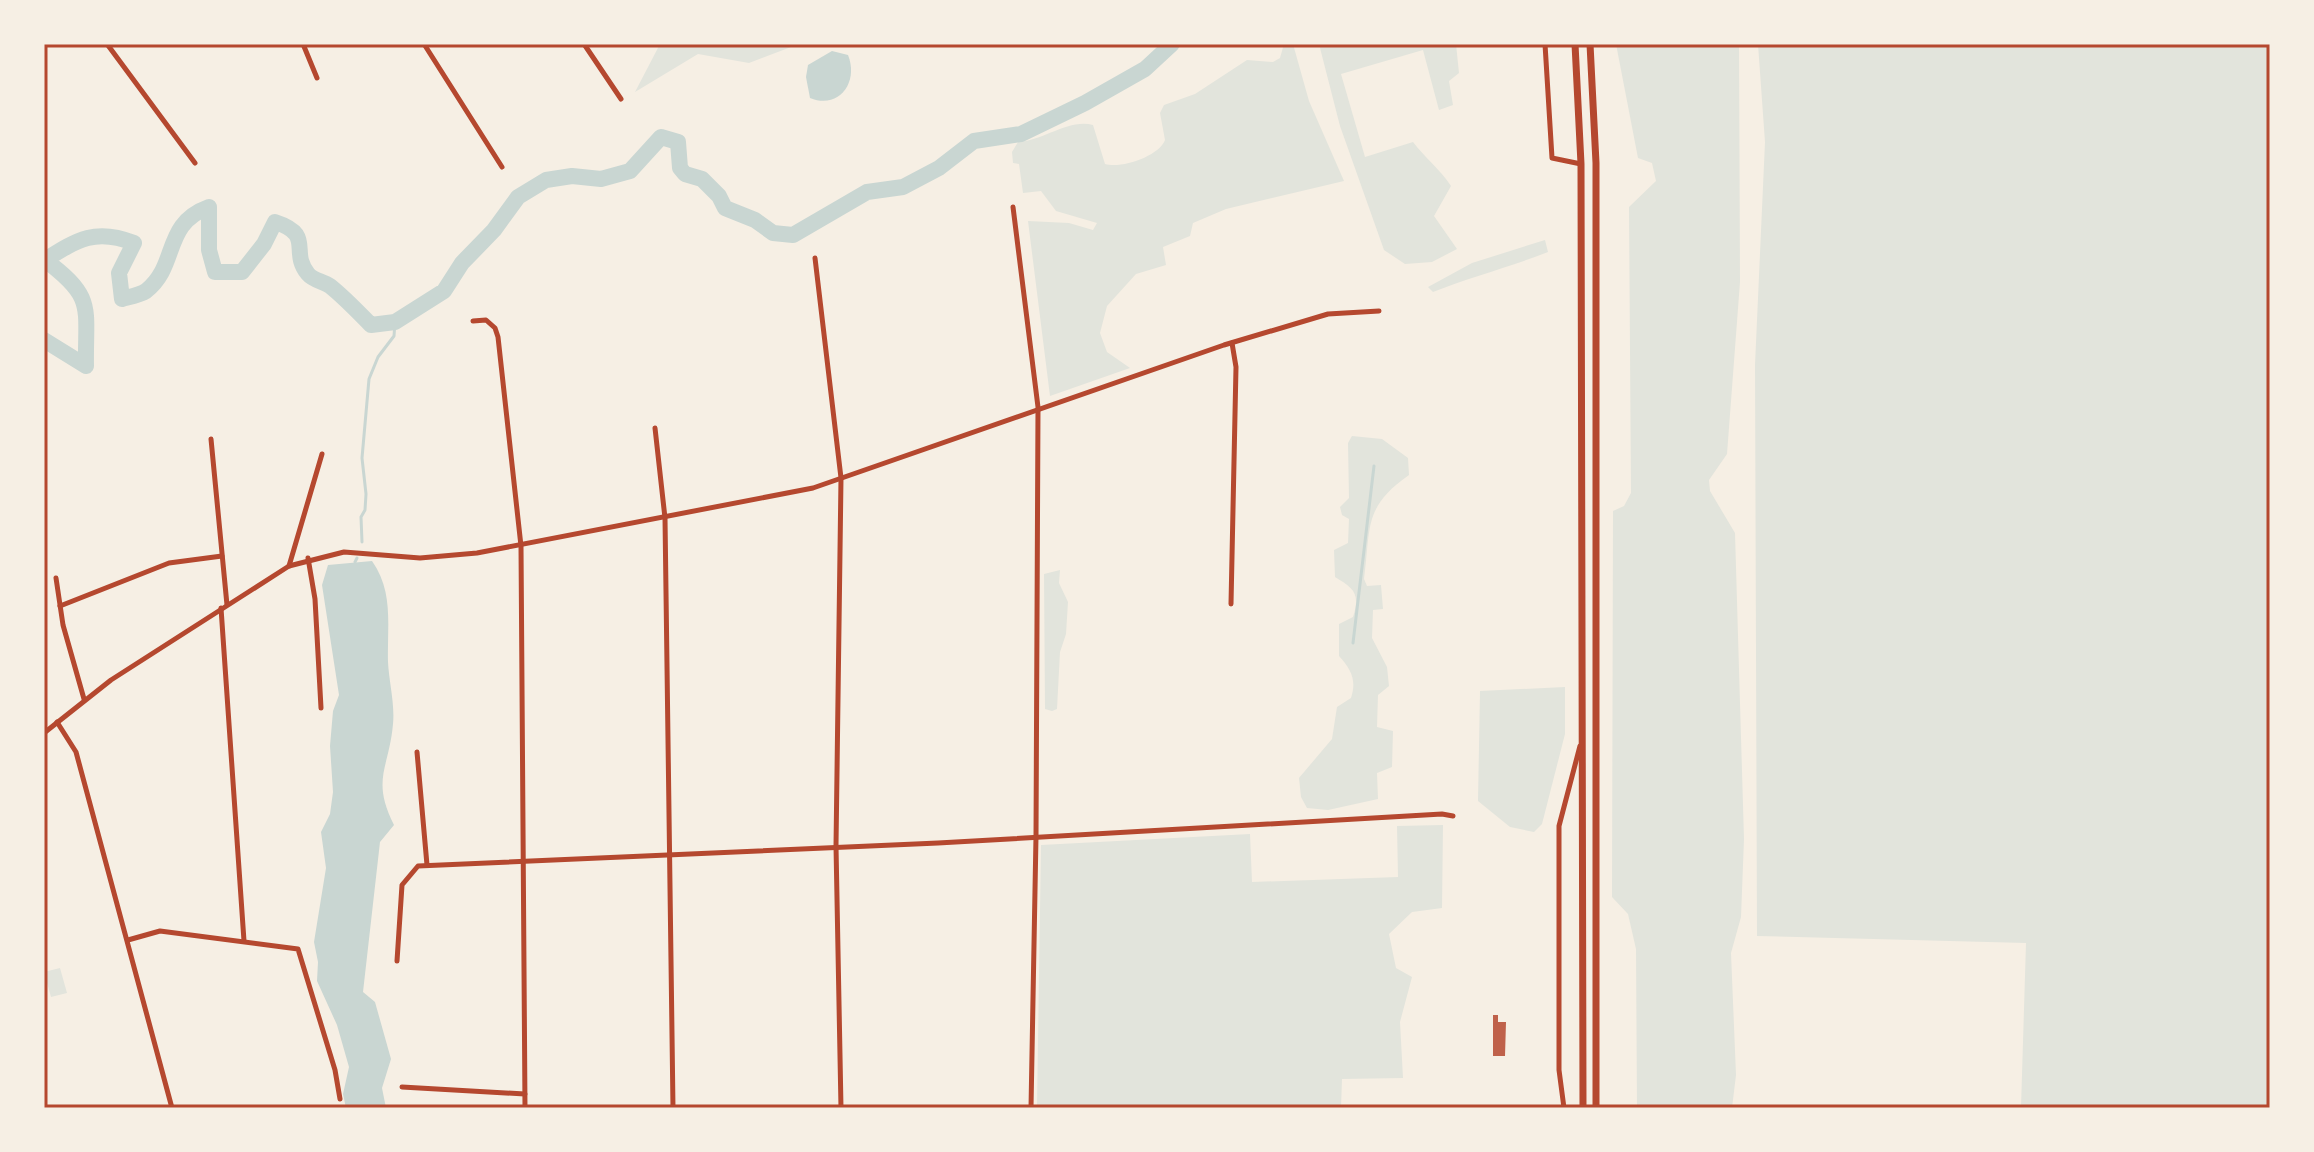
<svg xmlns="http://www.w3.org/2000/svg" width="2314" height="1152" font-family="'Fira Sans',sans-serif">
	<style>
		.green { fill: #e2e4dc }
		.water { fill: #c9d6d2 }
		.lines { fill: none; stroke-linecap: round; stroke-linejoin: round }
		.stream { stroke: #c9d6d2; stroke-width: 3 }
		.river { stroke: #c9d6d2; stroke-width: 16 }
		.building { fill: #bf614a }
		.minor { stroke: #b5482f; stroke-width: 5 }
		.secondary { stroke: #b5482f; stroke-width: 7 }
		.neatline { fill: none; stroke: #b5482f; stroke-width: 3 }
	</style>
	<rect width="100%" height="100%" fill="#f6efe4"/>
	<g class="green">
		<path d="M660,44H799L749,63L698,54L635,92Z"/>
		<path d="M1284,44H1293L1309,101L1344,181L1226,209L1193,223L1190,236L1163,247L1166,265L1136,274L1107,306L1100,333L1107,352L1130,368L1050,396L1028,221L1069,223L1093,230L1097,223L1056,211L1041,191L1023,193L1019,164L1013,163L1012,152L1018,142C1042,141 1070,118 1093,125L1105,164C1122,169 1159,156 1165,140L1160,113L1164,105L1195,94L1247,60L1273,62L1280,58Z"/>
		<path d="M1319,44H1456L1459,73L1449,81L1453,105L1439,110L1423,50L1341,74L1365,157L1413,142C1425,158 1439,168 1451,186L1434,216L1457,249L1432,262L1405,264L1384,250L1340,126Z"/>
		<path d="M1616,44H1739L1740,282L1727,454L1709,480L1710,491L1735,533L1744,839L1741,917L1731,953L1736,1075L1732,1108H1637L1636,949L1628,914L1612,897L1613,511L1624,506L1631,493L1629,207L1656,181L1652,163L1638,158Z"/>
		<path d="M1758,44H2270V1108H2021L2026,943L1757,936L1755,365L1765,142Z"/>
		<path d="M1545,240L1548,252C1510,267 1470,277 1433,292L1428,287L1472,263Z"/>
		<path d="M1352,436L1382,439L1408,458L1409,475C1363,507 1371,527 1364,579L1367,586L1381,585L1383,609L1373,610L1372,638L1387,667L1389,686L1378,695L1377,727L1393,731L1392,767L1377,773L1378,799L1328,810L1307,808L1301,797L1299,778L1332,739L1337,707L1351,698C1357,680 1351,669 1339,656V624L1353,617C1361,593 1353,588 1335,577L1334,550L1348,543L1349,519L1342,515L1340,507L1349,498L1348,443Z"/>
		<path d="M1060,570L1059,583L1068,602L1066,634L1060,652L1057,709L1052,711L1045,709L1044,574Z"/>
		<path d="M1565,687V734L1542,824L1534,832L1510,827L1478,801L1480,691Z"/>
		<path d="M1443,825L1442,908L1412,912L1389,934L1396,968L1412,977L1400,1022L1403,1078L1342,1079L1341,1108H1037L1041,845L1250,834L1252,882L1398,877L1397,826Z"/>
		<path d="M60,968L67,993L51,997L44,972Z"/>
	</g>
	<g class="water">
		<path d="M832,51L848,55C859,82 839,110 810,98L806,77L808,65Z"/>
		<path d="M372,561C394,592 387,626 388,662C389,682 395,704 393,724C389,769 371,779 394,825L380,842L363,992L375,1002L391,1059L382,1088L386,1108H346L343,1094L349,1067L337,1025L317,981L318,962L314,942L326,868L321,832L330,814L333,792L330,746L333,711L339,695L322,585L328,565Z"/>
	</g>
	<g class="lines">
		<g class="stream">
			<path d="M362,542L361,517L365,510L366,494L362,458L369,379L378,357L394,336L395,322"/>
			<path d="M355,562L357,558"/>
			<path d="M1353,643L1374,466"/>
		</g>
		<path class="river" d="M44,340L86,366C85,307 96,298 45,260C78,239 96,228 134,243L119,273L122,299C129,297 140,295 146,291C179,265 162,224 209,207V250L215,272H242L264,244L275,222C315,235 289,251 308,274C314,281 323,281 330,286C345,298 358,312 371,325L395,322L444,291L462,263L494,230L518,197L546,180L572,176L601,179L630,171L661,137L678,142L680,168L685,174L702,179L719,196L725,208L755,220L773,233L793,235L867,192L903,187L939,168L974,141L1021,134L1085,103L1145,69L1172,44"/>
	</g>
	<path class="building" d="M1493,1015H1498V1022H1506L1505,1056H1493Z"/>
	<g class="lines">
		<g class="minor">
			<path d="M107,44L195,163"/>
			<path d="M303,44L317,78"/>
			<path d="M424,44L502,167"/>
			<path d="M584,44L621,99"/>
			<path d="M1545,44L1552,158L1581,164"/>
			<path d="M1013,207L1038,407L1036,836L1031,1108"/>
			<path d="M815,258L841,478L836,846L841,1108"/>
			<path d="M473,321L486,320L495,328L498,337L521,546L525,1108"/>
			<path d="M655,428L665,518L673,1108"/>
			<path d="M211,439L227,605"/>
			<path d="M308,558L315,599L321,708"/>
			<path d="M289,566L322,454"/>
			<path d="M56,578L63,625L84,699"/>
			<path d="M1231,604L1236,367L1232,343"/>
			<path d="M60,606L169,563L222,556"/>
			<path d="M221,608L244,941"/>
			<path d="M57,722L76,752L172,1108"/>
			<path d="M44,733L111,680L289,566L344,552L420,558L477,553L813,488L1224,345L1328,314L1379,311"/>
			<path d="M417,752L427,865"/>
			<path d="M128,940L160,931L298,949L335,1070L340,1099"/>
			<path d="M397,961L402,885L418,866L938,843L1442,814L1453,816"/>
			<path d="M402,1087L525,1094"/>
			<path d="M1564,1108L1559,1070V826L1580,746"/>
		</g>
		<g class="secondary">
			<path d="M1575,44L1581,164L1583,1108"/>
			<path d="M1590,44L1596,163V1108"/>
		</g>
	</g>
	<rect width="2314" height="1152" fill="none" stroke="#f6efe4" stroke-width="92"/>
	<rect x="46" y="46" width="2222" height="1060" class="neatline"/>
</svg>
